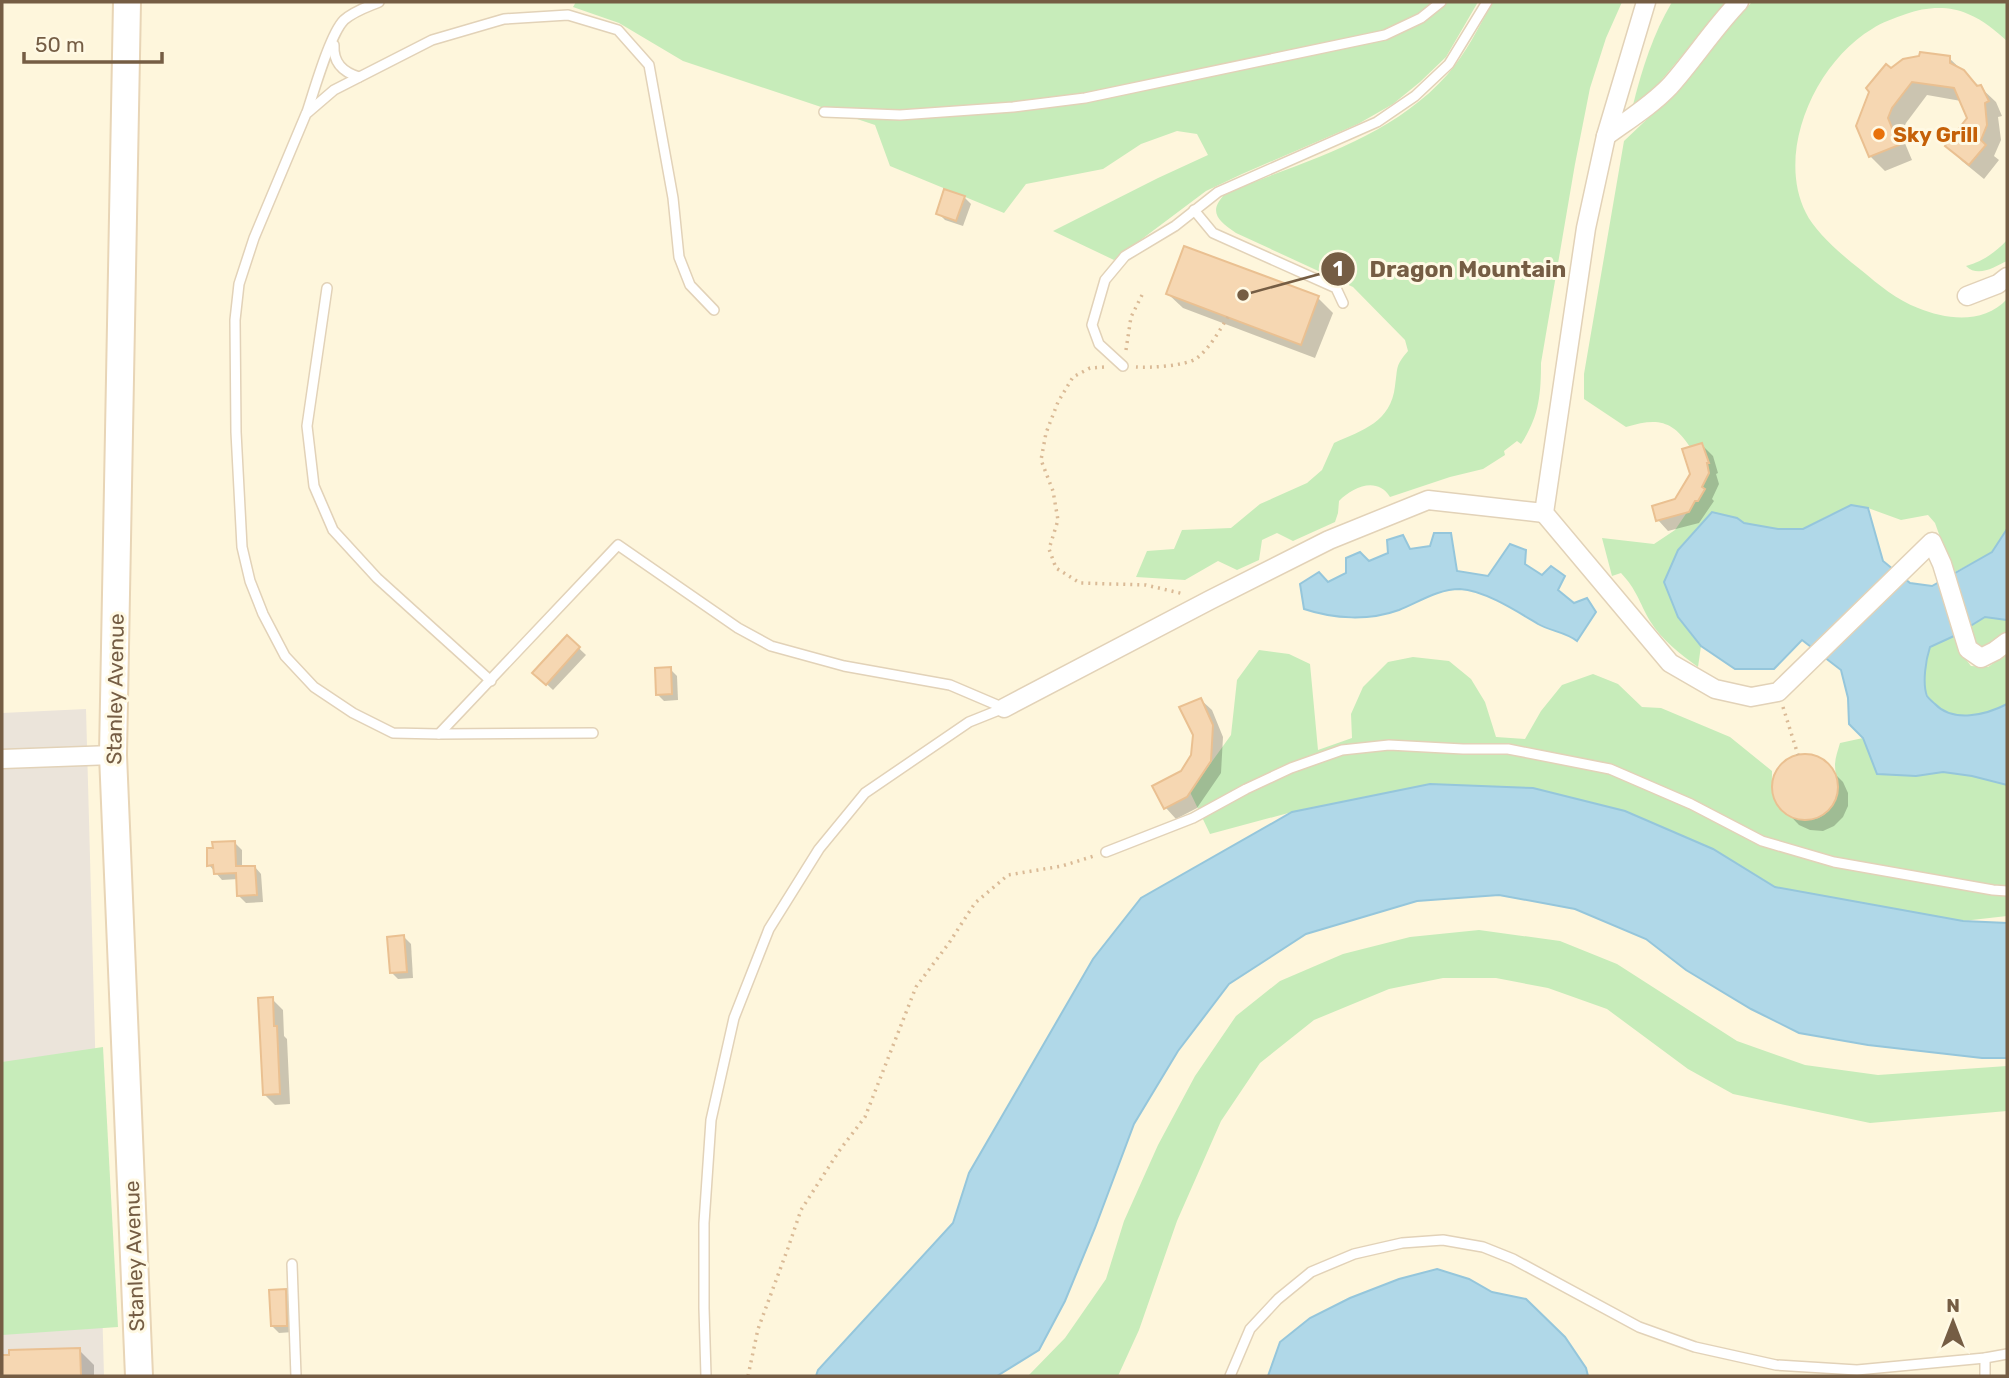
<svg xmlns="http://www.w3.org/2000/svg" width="2009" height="1378" font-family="Rubik,sans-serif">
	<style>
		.industrial { fill: #ebe4da }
		.green { fill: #c7ecba }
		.water { fill: #b0d8e8; stroke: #95c6db; stroke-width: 2 }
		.shadow { fill: #0003 }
		.building { fill: #f6d7b2; stroke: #eac091; stroke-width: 2 }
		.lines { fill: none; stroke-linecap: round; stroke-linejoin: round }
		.lane-casing { stroke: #e2d2b8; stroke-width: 12 }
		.street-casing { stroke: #e2d2b8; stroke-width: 21 }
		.secondary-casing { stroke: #e8d5b6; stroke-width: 30 }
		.path { stroke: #daba96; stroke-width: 3.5; stroke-dasharray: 2 5; stroke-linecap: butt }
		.lane { stroke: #fff; stroke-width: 9 }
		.street { stroke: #fff; stroke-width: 18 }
		.secondary { stroke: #fff; stroke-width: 26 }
		.food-dot { fill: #e8710a; stroke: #fff9e4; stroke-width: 2.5 }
		.labels { text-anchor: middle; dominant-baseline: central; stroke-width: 6; stroke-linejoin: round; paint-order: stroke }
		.food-label { font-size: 21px; font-weight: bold; fill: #c56008; stroke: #fff9e4; text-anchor: start }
		.street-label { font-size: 21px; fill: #755d44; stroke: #fff9e4 }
		.leader { fill: none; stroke: #755d44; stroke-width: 2.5 }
		.callout-dot { fill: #755d44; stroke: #fff9e4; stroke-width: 2.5 }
		.mark-label { font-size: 21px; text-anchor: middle; font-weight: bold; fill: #fff }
		.callout-label { font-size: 23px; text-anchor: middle; font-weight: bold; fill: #755d44; stroke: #fff9e4; stroke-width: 6; stroke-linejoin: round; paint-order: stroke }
	</style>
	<rect width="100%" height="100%" fill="#fef6dc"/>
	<path class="industrial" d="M86,709L104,1376H2V713Z"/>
	<g class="green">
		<path d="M576,2H1478L1446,57L1420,82L1393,104L1358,124L1242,174L1206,191L1114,260L1053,231L1158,178L1208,155L1197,134L1177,131L1141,144L1103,169L1026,184L1004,213L890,166L875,125L683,61L619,23L573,7Z"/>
		<path d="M1493,2H1622L1606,38L1590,88L1575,164L1541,363C1541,395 1539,417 1521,444L1517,441L1504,451L1505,455L1483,469L1450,477L1390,497C1377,476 1353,487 1339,501L1338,513L1335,522L1293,541L1277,533L1262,540L1259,560L1237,570L1218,561L1185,580L1136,577L1147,551L1174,549L1182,530L1231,528L1260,504L1307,483L1322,470L1334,443C1363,430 1391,422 1395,386C1398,367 1395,366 1408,351L1405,340L1353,287L1236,233C1217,220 1207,211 1227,192C1304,162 1391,138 1447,75C1466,54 1479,26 1493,2Z"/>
		<path d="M1672,2H1727L1654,89L1633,105C1642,69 1653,34 1672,2Z"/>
		<path d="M1752,2H2007V41C1996,31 1983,20 1968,14C1949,5 1925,7 1906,14C1895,18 1882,22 1872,29C1816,62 1775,152 1806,213C1815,232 1844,257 1861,270C1879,285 1897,300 1918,308C1947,320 1984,324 2007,299V529L1991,553L1953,573L1935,523L1928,515L1901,520L1868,508L1831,514L1803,529H1779L1744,523L1737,518L1712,512L1679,548L1678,616L1701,646L1698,667C1680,654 1662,640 1650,621C1639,602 1637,590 1621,573L1612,576L1602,538L1654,544L1675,530L1696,499L1699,500L1704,489L1702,487C1711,468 1709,463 1703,444L1690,447C1672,419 1656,418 1626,427L1584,399V374L1624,141L1682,86L1727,28Z"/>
		<path d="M2007,240V261C1994,267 1978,278 1966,266C1983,261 1995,253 2007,240Z"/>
		<path d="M1985,617L2007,620V632L1985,648L1979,649L1976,645L1971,626Z"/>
		<path d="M1954,636L1961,653L1971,666L1988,667L2007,654V704C1984,716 1942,725 1928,696C1921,683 1926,659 1930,647Z"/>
		<path d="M1259,650L1289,654L1310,664L1318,750L1352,738L1351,714L1363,687L1388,662L1413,657L1449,661L1471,679L1485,702L1496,737L1525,739L1541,711L1562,685L1593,674L1618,684L1642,707L1661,708L1730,737L1772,771C1772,782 1771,793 1776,803C1788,825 1823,827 1834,803C1841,789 1835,779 1835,765C1835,758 1838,750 1840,743L1863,738L1878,774L1916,776L1943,772L1972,776L2007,785V916L1963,921L1775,887L1713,849L1625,811L1533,788L1292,812L1210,834L1190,792L1231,735L1237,680Z"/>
		<path d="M1479,930L1560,941L1617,964L1737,1041L1805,1065L1878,1075L2007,1066V1111L1870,1123L1733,1094L1688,1069L1607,1009L1548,988L1496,978H1443L1389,989L1314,1020L1260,1063L1221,1121L1177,1221L1139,1330L1118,1376H1028L1065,1338L1106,1279L1124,1221L1158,1145L1195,1076L1236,1016L1280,981L1343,954L1410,937Z"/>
		<path d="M103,1047L118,1327L2,1335V1062Z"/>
	</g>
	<g class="water">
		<path d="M1851,505L1868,508L1883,561L1910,583L1932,586L1992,552L2007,529V620L1985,617L1954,636L1930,647C1926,659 1922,683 1927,696C1929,699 1932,701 1935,704C1953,723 1986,715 2007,704V785L1972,776L1943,772L1916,776L1877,774L1863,738L1849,724L1848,698L1841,670L1802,640L1774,669H1735L1701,646L1678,617L1664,582L1678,550L1712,512L1737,518L1744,523L1778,529H1803Z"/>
		<path d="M1434,533H1451L1457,571L1488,576L1510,544L1526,550L1525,564L1542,575L1551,566L1565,576L1558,590L1574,603L1587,598L1596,612L1577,641C1566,632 1550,631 1538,624C1518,612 1484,590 1460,589C1438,589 1419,602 1399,610C1369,621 1334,619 1304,609L1300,584L1319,572L1328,582L1346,573V558L1360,552L1369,561L1388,553L1387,540L1403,535L1410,549L1430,546Z"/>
		<path d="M1430,784L1533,788L1625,811L1713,849L1775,887L1963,921L2007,923V1058H1982L1868,1045L1799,1033L1751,1009L1686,970L1646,939L1575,909L1499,895L1417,901L1306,934L1229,984L1178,1051L1134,1124L1095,1228L1065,1301L1039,1350L997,1376H816L818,1370L953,1223L969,1173L1093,959L1141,898L1292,812Z"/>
		<path d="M1437,1269L1469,1279L1492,1292L1526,1299L1565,1337L1586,1368L1588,1376H1268L1280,1342L1310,1318L1350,1298L1399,1279Z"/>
	</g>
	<g class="shadow">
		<path d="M1949,58L1996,102L2002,116L1998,117L2001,140L1994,156L1999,160L1984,179L1962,161L1948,146L1969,119L1961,101L1927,95L1906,123L1901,134L1912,160L1885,171L1870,156L1891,71Z"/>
		<path d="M964,197L971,204L963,226L945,220L938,213Z"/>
		<path d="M1168,294L1318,298L1333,313L1315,358L1183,308Z"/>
		<path d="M1702,445L1713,456L1718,473L1716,474L1719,484L1712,499L1714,501L1699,523L1668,531L1658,520L1676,501L1692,474Z"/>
		<path d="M567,637L586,655L553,690L535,673Z"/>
		<path d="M670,669L677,676L678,700L664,701L657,694Z"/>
		<path d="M1201,700L1212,710L1223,737L1221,773L1197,808L1176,819L1166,808L1182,773L1193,755Z"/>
		<path d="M1799,756L1811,757L1822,761L1843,782L1848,793V806L1843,817L1834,826L1823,831L1810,830L1799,825L1779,804L1774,793V781L1779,769L1787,761Z"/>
		<path d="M235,843L242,850V868L255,867L261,874L263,902L246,903L239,896L238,879L222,880L209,865Z"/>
		<path d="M404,937L411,944L413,978L398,979L391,972Z"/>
		<path d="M272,999L283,1010L284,1036L287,1039L290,1104L275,1105L264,1094Z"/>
		<path d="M285,1291L292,1298L293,1332L279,1333L272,1326Z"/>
		<path d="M79,1350L94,1365V1376H2V1357Z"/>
	</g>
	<g class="building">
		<path d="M1920,52L1950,56V63L1964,70L1977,86L1981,85L1989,101L1985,103L1987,125L1981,140L1986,145L1969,165L1945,146L1967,118L1954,88L1912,82L1892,108L1888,118L1899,145L1869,157L1856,126L1869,92L1866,88L1886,64L1891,68L1903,59L1919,56Z"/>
		<path d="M944,189L965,196L956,221L936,214Z"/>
		<path d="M1184,246L1319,296L1301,345L1166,294Z"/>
		<path d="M1702,443L1709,463H1707L1709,473L1702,487L1705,489L1698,501H1695L1689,512L1656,521L1652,506L1675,499L1690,474L1682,449Z"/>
		<path d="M567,635L580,647L546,685L532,673Z"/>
		<path d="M671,667L672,694L656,695L655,668Z"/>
		<path d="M1201,698L1213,725L1211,761L1187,797L1164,809L1152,786L1181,771L1191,755L1193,735L1179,707Z"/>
		<circle cx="1805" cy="787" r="33"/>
		<path d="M235,841L236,866H255L257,895L237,896L236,873L214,874L213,865L207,866V848H213L212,842Z"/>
		<path d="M404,935L407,972L390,973L387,937Z"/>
		<path d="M273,997L274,1026H277L280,1094L263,1095L258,998Z"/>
		<path d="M286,1289L287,1326H271L269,1290Z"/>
		<path d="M80,1348L81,1376H2V1355H9V1350Z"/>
	</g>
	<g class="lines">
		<g class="lane-casing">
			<g id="lane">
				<path d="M334,45C333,63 343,72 359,77"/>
				<path d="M307,112C314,91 330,34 344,20C354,11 367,7 379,2"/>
				<path d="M824,112L900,115L1013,107L1085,98L1385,35L1421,18L1441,2"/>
				<path d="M1194,210L1213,233L1336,288L1343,303"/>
				<path d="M327,288L307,426L314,486L333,530L377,578L491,681"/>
				<path d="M714,310L690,285L679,257L673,198L649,65L618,30L568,15L504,19L432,40L334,90L306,114L254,238L239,284L235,320L236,432L242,547L250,581L263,614L285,656L314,687L353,713L393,733L439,734L618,545L738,628L771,646L844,666L950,685L1004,708"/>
				<path d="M1123,366L1099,344L1092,325L1105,280L1125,256L1175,226L1218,192L1377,122L1415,96L1449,64L1487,2"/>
				<path d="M439,734L593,733"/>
				<path d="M1106,852L1193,818L1246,789L1291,768L1342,750L1389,745L1463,749H1508L1610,769L1691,804L1762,841L1834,862L1993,890L2007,891"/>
				<path d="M292,1264L296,1376"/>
				<path d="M1985,1358V1376"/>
				<path d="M706,1376L704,1308V1223L711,1120L734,1018L769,929L819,849L865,793L969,722L1004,708"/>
				<path d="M1230,1376L1250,1329L1278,1299L1311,1272L1354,1254L1402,1243L1443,1240L1483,1247L1513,1259L1639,1327L1695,1347L1776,1365L1857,1370L1985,1358L2007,1354"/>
			</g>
		</g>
		<g class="street-casing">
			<g id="street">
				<path d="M1646,2L1606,136L1586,228L1544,513L1670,663L1715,689L1751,697L1778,692L1932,542L1942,564L1968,649L1981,658L1995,651L2007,642"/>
				<path d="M1606,136C1628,120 1652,105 1670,86C1694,59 1714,28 1739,2"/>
				<path d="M1967,296L1998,284L2007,277"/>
				<path d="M1004,708L1210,600L1329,540L1428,500L1544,513"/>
				<path d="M2,759L113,755"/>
			</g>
		</g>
		<g class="secondary-casing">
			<path id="secondary" d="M127,2L113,755L139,1376"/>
		</g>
		<g class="path">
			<path d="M1126,350L1131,317L1143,293"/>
			<path d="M1104,367L1090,368L1073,377L1058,402L1046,433L1041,460L1053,491L1058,520L1049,549L1056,568L1080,583L1146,585L1184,594"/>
			<path d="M1136,367C1150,368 1186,366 1197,358C1210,348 1219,331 1228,317"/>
			<path d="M1783,707L1798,755"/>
			<path d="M748,1376L758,1329L788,1248L801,1210L839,1151L865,1117L916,987L949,943L975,903L1008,875L1062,866L1094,856"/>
		</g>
		<use href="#lane" class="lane"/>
		<use href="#street" class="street"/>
		<use href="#secondary" class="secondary"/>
	</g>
	<circle class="food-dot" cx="1879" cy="134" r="7"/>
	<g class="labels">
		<g class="food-label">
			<text x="1893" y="134">Sky Grill</text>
		</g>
		<g class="street-label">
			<text transform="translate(115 689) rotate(-89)">Stanley Avenue</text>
			<text transform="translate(134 1256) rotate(-92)">Stanley Avenue</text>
		</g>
	</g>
	<path class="leader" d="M1243 295L1338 269"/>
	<g class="callout-dot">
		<circle cx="1243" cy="295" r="7"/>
		<circle cx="1338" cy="269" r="18"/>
	</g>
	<g class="mark-label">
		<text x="1338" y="276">1</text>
	</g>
	<g class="callout-label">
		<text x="1468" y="277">Dragon Mountain</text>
	</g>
	<rect width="2009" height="1378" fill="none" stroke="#755d44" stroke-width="7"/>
	<g transform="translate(1953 1322)" stroke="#fff9e4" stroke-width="5" paint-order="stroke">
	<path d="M0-5L12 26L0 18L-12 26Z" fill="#755d44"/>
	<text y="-10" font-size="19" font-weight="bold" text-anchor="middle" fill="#755d44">N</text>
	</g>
	<path d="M24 52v10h138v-10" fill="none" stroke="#755d44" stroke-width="3.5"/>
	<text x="35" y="52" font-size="21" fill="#755d44" stroke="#fff9e4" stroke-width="5" paint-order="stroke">50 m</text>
</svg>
